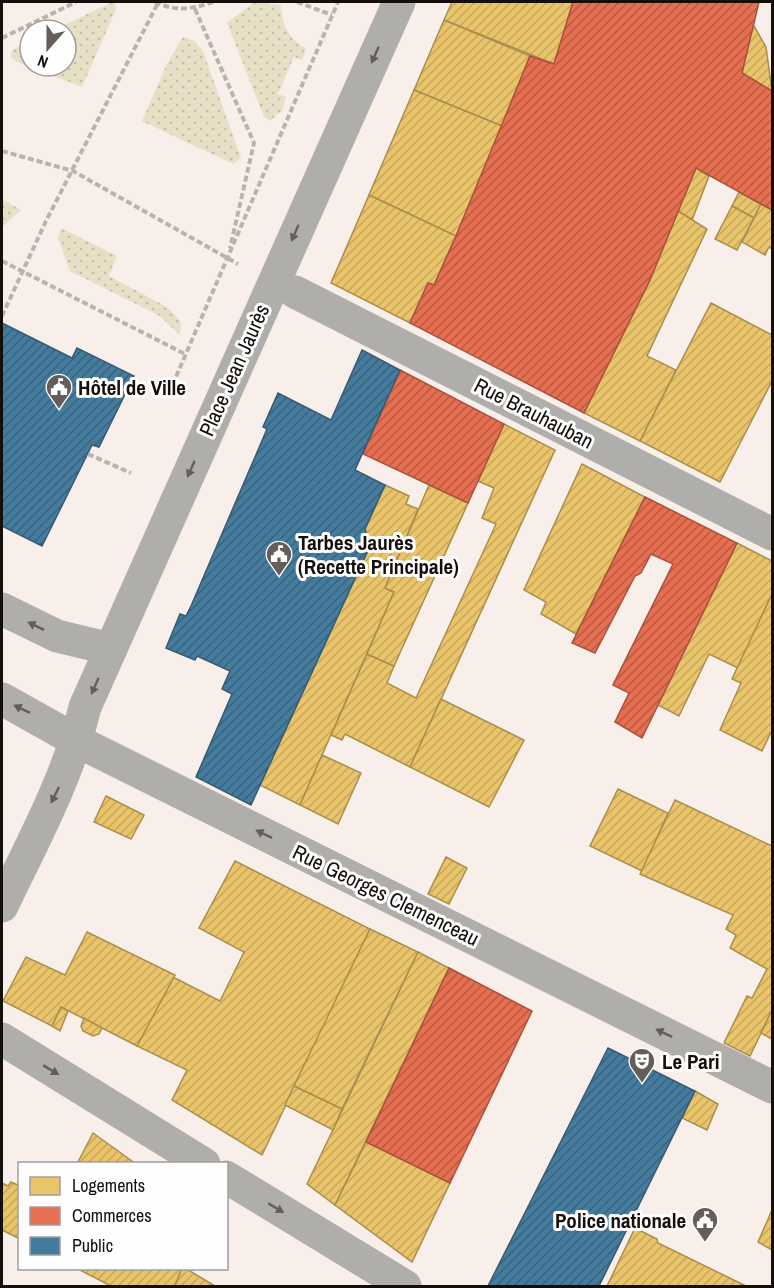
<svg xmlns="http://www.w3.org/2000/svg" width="774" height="1288" font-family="'Archivo Narrow',sans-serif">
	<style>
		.grass { fill: url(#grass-dots) }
		.homes { fill: url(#homes-hatch); stroke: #a98e4e; stroke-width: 1.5 }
		.shops { fill: url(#shops-hatch); stroke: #a8523c; stroke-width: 1.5 }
		.public { fill: url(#public-hatch); stroke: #375b72; stroke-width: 1.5 }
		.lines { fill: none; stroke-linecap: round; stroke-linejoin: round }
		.path { stroke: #b8b3b0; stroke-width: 4; stroke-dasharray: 6 3; stroke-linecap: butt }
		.minor { stroke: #b0aeab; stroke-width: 33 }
		.oneway { fill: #625e5c }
		.labels { text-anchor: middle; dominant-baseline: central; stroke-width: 6; stroke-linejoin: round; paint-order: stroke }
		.street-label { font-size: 21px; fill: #150f0c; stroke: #fefefe }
		.poi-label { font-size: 21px; font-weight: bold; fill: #150f0c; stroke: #fefefe; text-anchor: start }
	</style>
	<defs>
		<pattern id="grass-dots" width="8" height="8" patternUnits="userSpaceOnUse" patternTransform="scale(1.5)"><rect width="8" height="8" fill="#e7dfc6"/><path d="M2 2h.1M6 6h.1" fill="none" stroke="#c5bea9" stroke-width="1.8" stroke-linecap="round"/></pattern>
		<pattern id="homes-hatch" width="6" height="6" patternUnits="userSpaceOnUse" patternTransform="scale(1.5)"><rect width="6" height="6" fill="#e9c46a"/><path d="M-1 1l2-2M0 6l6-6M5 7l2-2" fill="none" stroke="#c7a75b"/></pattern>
		<pattern id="shops-hatch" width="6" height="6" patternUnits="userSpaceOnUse" patternTransform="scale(1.5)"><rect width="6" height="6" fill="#e76f51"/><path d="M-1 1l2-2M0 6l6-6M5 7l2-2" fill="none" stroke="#ba5a42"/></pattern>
		<pattern id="public-hatch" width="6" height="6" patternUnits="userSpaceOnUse" patternTransform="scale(1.5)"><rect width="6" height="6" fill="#457b9d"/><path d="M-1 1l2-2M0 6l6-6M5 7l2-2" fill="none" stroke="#38637e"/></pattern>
	</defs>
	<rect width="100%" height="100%" fill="#f9efea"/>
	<g class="grass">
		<path d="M254,2L281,5C282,26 288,37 306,49L302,60L294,57L278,94L286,97L282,111L270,121L264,117L227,23Z"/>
		<path d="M110,3H115L116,9L82,87L17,62L11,57L12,50L30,41V66H66V30H54Z"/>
		<path d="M183,37L195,41L203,51L241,158L233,164L142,121L167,64Z"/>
		<path d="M2,199L21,210L2,227Z"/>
		<path d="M61,228L117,256L109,276L167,307L181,322L180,335L160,316L70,271L58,238Z"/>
	</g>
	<g class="homes">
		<path d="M452,2H573L554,64L444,20Z"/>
		<path d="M444,20L530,56L502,126L414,90Z"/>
		<path d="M753,24L766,47L772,91L742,73Z"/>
		<path d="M414,90L502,126L456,236L369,195Z"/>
		<path d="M696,168L709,176L692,220L678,211Z"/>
		<path d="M739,192L761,204L754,218L732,206Z"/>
		<path d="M369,195L456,236L434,285L428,283L410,323L331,283Z"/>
		<path d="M761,204L772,210V249L769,247L765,255L742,242Z"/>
		<path d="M732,206L754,218L737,250L715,239Z"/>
		<path d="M678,211L707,229L647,356L676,370L640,441L584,413L650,280Z"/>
		<path d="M711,303L772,335V381L720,482L640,441Z"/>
		<path d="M504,424L555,450L410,767L345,734L342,740L331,735L367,654L394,666L387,683L416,698L496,524L482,518L494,488L478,481Z"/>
		<path d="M582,464L645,497L576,634L541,614L546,602L524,590Z"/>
		<path d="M385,485L409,496L406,504L418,509L385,588L394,592L300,805L260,785L370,546L365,529Z"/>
		<path d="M429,485L468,503L394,666L367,654L394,592L385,588Z"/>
		<path d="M737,543L772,561V594L738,668L709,654L679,716L658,705Z"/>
		<path d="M772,594V730L762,751L720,730L741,683L732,679Z"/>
		<path d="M441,699L524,740L489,807L410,767Z"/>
		<path d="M322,755L361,773L338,824L300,805Z"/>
		<path d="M618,789L668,813L642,871L590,846Z"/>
		<path d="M106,796L144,815L131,839L94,822Z"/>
		<path d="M675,800L772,846V1010L750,1056L724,1043L747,996L752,998L767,969L730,948L736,935L726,929L733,915L640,874Z"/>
		<path d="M446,857L467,868L449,904L428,894Z"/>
		<path d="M235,861L370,929L262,1155L172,1100L187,1070L137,1046L173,977L220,1001L244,952L199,928Z"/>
		<path d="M370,929L418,952L342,1109L294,1086Z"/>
		<path d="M87,932L175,975L137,1046L61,1007L52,1026L3,1001L26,957L65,975Z"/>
		<path d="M418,952L449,968L335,1205L307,1184Z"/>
		<path d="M61,1007L68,1011L60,1031L52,1026Z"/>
		<path d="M772,1010V1039L761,1033Z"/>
		<path d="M84,1018L102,1028L99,1034L93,1036L83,1031L81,1026Z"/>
		<path d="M294,1086L342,1109L333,1130L285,1105Z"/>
		<path d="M695,1091L718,1104L707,1130L682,1118Z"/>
		<path d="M93,1133L136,1164H77Z"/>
		<path d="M366,1142L450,1183L412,1262L335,1205Z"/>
		<path d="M11,1182L20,1186V1239L2,1230V1183L8,1186Z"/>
		<path d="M772,1210V1250L758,1242Z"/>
		<path d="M635,1228L657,1239L658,1243L746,1286H607Z"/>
		<path d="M76,1268H182L175,1286H111Z"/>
		<path d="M182,1268H185L215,1286H175Z"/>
	</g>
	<g class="shops">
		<path d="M573,2H759L742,73L772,91V210L696,168L650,280L584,413L410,323L428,283L434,285L456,236L530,56L554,64Z"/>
		<path d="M400,370L504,424L468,503L363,454Z"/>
		<path d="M645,497L737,543L642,738L615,722L629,693L613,685L673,564L651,554L641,573L635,576L595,653L572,643Z"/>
		<path d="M449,968L532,1011L450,1183L366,1142Z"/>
	</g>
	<g class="public">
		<path d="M2,323L72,358L77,348L134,376L99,447L92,445L42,546L2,526Z"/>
		<path d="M362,350L400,370L355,470L385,485L365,529L370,546L251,805L196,777L232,694L222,689L230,671L197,656L195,660L166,648L180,614L186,616L191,606L267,429L263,427L278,393L331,420Z"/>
		<path d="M608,1048L695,1091L599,1286H488Z"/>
	</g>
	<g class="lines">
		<g class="path">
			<path d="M155,2C175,12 193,9 213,2"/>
			<path d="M297,2L332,15"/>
			<path d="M195,9L254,143L230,248"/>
			<path d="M2,38L76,2"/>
			<path d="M2,151L73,171L238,264"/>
			<path d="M2,261L185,354"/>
			<path d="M2,316L46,221L158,3"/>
			<path d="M169,393L338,2"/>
			<path d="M88,454L131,473"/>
		</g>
		<g class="minor">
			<path d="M295,292L772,534"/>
			<path d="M2,609L57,636L111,649"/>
			<path d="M2,699L77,741L772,1087"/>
			<path d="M2,906C33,841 68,778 85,707L399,2"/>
			<path d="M2,1039L204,1164"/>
			<path d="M226,1177L405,1286"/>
		</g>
	</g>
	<defs><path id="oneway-solid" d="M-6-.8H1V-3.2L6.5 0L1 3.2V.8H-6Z" transform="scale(1.5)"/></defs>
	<g class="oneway">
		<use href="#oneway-solid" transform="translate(375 55) rotate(114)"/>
		<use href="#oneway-solid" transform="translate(295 233) rotate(114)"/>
		<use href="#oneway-solid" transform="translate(191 469) rotate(114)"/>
		<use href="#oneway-solid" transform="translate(36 626) rotate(-154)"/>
		<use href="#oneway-solid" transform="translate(95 686) rotate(114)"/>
		<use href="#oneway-solid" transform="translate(22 709) rotate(-154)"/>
		<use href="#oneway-solid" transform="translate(55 795) rotate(116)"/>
		<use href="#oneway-solid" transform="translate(264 834) rotate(-154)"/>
		<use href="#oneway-solid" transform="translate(664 1033) rotate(-154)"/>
		<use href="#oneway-solid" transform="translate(51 1070) rotate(31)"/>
		<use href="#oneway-solid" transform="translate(276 1208) rotate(31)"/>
	</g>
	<defs>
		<g id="civic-pin" transform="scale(1.35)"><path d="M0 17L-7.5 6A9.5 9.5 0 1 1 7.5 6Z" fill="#655d5a" stroke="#fefefe"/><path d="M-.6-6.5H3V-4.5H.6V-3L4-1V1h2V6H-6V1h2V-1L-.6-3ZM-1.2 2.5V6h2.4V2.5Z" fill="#fff"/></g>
		<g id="theatre-pin" transform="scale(1.35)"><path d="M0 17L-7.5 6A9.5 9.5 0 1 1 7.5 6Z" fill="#655d5a" stroke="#fefefe"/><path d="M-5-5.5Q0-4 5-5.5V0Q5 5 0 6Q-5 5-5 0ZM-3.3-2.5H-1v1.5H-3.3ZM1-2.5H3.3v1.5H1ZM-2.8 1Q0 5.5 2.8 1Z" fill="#fff"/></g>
	</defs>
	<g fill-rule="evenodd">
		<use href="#civic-pin" x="59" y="387"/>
		<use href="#civic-pin" x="279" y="554"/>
		<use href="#theatre-pin" x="642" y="1061"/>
		<use href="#civic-pin" x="705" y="1220"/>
	</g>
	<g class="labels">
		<g class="street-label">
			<text transform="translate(234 370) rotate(-66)">Place Jean Jaurès</text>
			<text transform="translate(534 413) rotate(27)">Rue Brauhauban</text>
			<text transform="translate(386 895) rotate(26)">Rue Georges Clemenceau</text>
		</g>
		<g class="poi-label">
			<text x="78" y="387">Hôtel de Ville</text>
			<text x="298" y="542">Tarbes Jaurès<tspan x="298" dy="24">(Recette Principale)</tspan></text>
			<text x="662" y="1061">Le Pari</text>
			<text x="686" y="1220" text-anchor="end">Police nationale</text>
		</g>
	</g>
	<rect width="774" height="1288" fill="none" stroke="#150f0c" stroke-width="6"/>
	<rect x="18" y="1162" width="210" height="108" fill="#fefefe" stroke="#a19e9d" stroke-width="1.5"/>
	<rect x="30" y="1177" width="30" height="18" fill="#e9c46a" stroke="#a19e9d" stroke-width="1.5"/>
	<text x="72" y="1192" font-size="18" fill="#150f0c">Logements</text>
	<rect x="30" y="1207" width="30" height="18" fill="#e76f51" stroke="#a19e9d" stroke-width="1.5"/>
	<text x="72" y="1222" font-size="18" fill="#150f0c">Commerces</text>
	<rect x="30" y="1237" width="30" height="18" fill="#457b9d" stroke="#a19e9d" stroke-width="1.5"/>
	<text x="72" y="1252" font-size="18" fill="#150f0c">Public</text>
	<g transform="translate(48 48) rotate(201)"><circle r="28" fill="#fefefe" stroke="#a19e9d" stroke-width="1.5"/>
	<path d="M0-4.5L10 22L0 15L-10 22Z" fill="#655d5a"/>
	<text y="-9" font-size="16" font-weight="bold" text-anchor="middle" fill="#150f0c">N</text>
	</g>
</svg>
